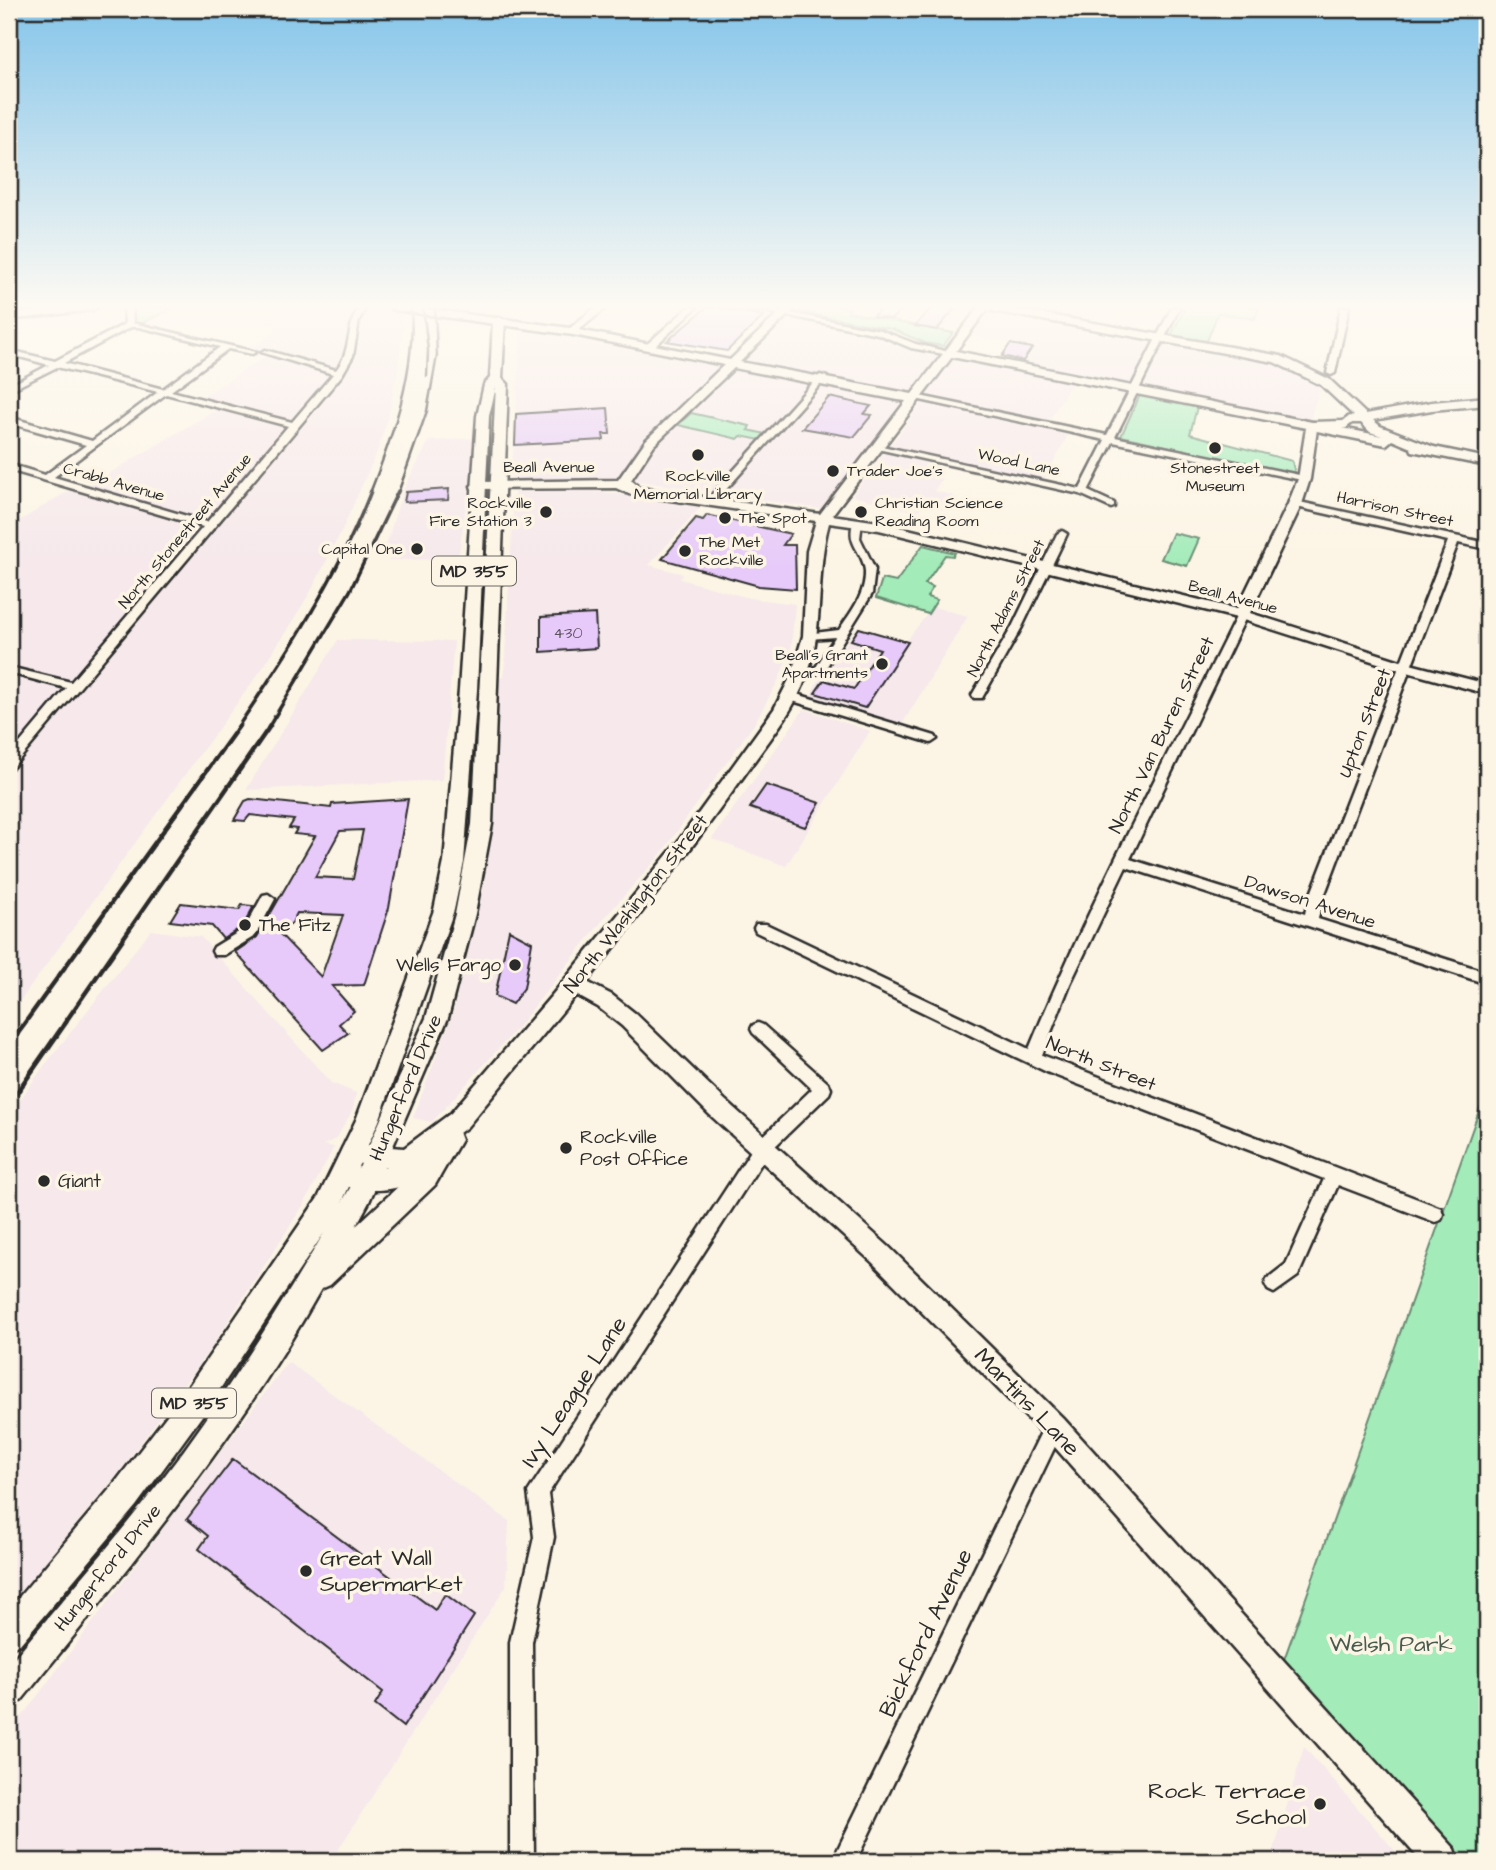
<svg xmlns="http://www.w3.org/2000/svg" width="1496" height="1870" font-family="'Architects Daughter',sans-serif">
	<style>
		.built { fill: #f6e8eb }
		.green { fill: #a3ebb9; stroke: #678b72; stroke-width: 2 }
		.building { fill: #e7caf9; stroke: #2b2b2b; stroke-width: 2; fill-rule: evenodd }
		.lines { fill: none; stroke-linecap: round; stroke-linejoin: round }
		.street-casing { stroke: #2b2b2b; stroke-width: 5 }
		.secondary-casing { stroke: #2b2b2b; stroke-width: 5 }
		.primary-casing { stroke: #2b2b2b; stroke-width: 5 }
		.street { fill: #fcf5e5; fill-rule: evenodd }
		.secondary { fill: #fcf5e5; fill-rule: evenodd }
		.primary { fill: #fcf5e5; fill-rule: evenodd }
		.rail-far3 { stroke: #2b2b2b; stroke-width: 2.5 }
		.rail-far2 { stroke: #2b2b2b; stroke-width: 3.5 }
		.rail-far1 { stroke: #2b2b2b; stroke-width: 4.5 }
		.rail { stroke: #2b2b2b; stroke-width: 5 }
		.poi-dot { fill: #2b2b2b; stroke: #fcf5e5; stroke-width: 2.5 }
		.labels { text-anchor: middle; dominant-baseline: central; stroke-width: 7; stroke-linejoin: round; paint-order: stroke }
		.far-street-label { font-size: 16px; fill: #2b2b2b; stroke: #fcf5e5 }
		.far-poi-label { font-size: 16px; fill: #2b2b2b; stroke: #fcf5e5; text-anchor: start }
		.number-label { font-size: 16px; fill: #5a535e }
		.shield { fill: #fcf5e5; stroke: #6a6863; stroke-width: 2 }
		.shield-label { font-size: 18px; font-weight: bold; fill: #2b2b2b }
		.street-label { font-size: 19px; fill: #2b2b2b; stroke: #fcf5e5 }
		.poi-label { font-size: 19px; fill: #2b2b2b; stroke: #fcf5e5; text-anchor: start }
		.near-street-label { font-size: 23px; fill: #2b2b2b; stroke: #fcf5e5 }
		.near-poi-label { font-size: 23px; fill: #2b2b2b; stroke: #fcf5e5; text-anchor: start }
		.near-park-label { font-size: 23px; fill: #495b4e; stroke: #fcf5e5 }
	</style>
	<rect width="100%" height="100%" fill="#fcf5e5"/>
	<filter id="ink" filterUnits="userSpaceOnUse"><feTurbulence type="fractalNoise" baseFrequency=".0143" numOctaves="2"/><feDisplacementMap in="SourceGraphic" scale="14" xChannelSelector="R" yChannelSelector="G"/><feConvolveMatrix kernelMatrix="1 2 1 2 8 2 1 2 1" color-interpolation-filters="sRGB"/></filter>
	<g filter="url(#ink)">
		<g class="built">
			<path d="M286,307H401L403,326L398,371L388,418L377,452L343,528L310,593L264,666L9,1016V527L75,487L83,489L220,407L197,400L266,356L249,351L279,327L259,322Z"/>
			<path d="M984,307H1089L1111,311L1101,326L1254,354L1313,375L1321,387L1310,420L1075,379L1047,424L1071,430L1042,484L929,459L919,473L942,479L934,491L953,495L944,510L923,505L917,512L852,496L918,408L902,406L820,509L638,481L608,479L511,482L521,332L528,329L740,369L782,313L880,332L914,346L1004,364L1017,345L963,334Z"/>
			<path d="M476,438L458,559L389,560L383,555L403,490L429,441Z"/>
			<path d="M582,490L615,493L701,507L649,565L683,574L680,579L749,598L795,604L791,649L778,681L754,724L661,854L606,916L518,1027L432,1122L413,1118L453,1013L485,880L499,678L504,677L514,492Z"/>
			<path d="M933,607L968,616L901,726L810,698L815,686L858,627L906,641Z"/>
			<path d="M338,640L454,641L442,780L246,790Z"/>
			<path d="M804,709L870,731L786,866L712,839Z"/>
			<path d="M151,930L201,937L331,1083L356,1093L353,1109L336,1139L323,1145L334,1147L304,1204L210,1349L120,1471L9,1605V1116L41,1070Z"/>
			<path d="M288,1362L509,1521L506,1586L331,1861H9V1734Z"/>
			<path d="M1304,1747L1404,1861H1271Z"/>
		</g>
		<g class="green">
			<path d="M128,307H174L139,325H129Z"/>
			<path d="M804,307H842L850,309L848,312L953,333L943,346L925,343L892,329L798,311Z"/>
			<path d="M1186,307H1259L1255,319L1218,313L1207,341L1171,335Z"/>
			<path d="M1140,395L1197,407L1190,434L1292,461L1295,474L1121,436Z"/>
			<path d="M691,413L750,426L748,430L766,434L760,440L741,436L738,439L678,425Z"/>
			<path d="M1173,533L1199,539L1187,566L1161,559Z"/>
			<path d="M923,545L955,553L953,556L945,555L925,584L933,587L927,597L937,600L928,614L876,598L882,579L896,582Z"/>
			<path d="M1487,1088V1861H1459L1281,1668Z"/>
		</g>
		<g class="building">
			<path d="M707,307H715L764,316L727,351L667,341Z"/>
			<path d="M882,307H884L900,310L892,319L875,317L873,316Z"/>
			<path d="M932,307L955,308L937,330L915,326Z"/>
			<path d="M1010,344L1032,348L1023,361L1002,356Z"/>
			<path d="M829,397L871,406L864,414L872,415L854,437L802,428Z"/>
			<path d="M608,408L610,434H603L604,440L515,445L516,414Z"/>
			<path d="M449,489L448,500L404,502L406,492Z"/>
			<path d="M707,515L791,534L783,545H795L796,589L759,586L662,559L696,518L703,520Z"/>
			<path d="M595,614L597,648L541,652V617Z"/>
			<path d="M859,628L908,642L865,708L815,693L824,680L854,689L880,649L851,640Z"/>
			<path d="M766,785L820,803L805,827L750,808Z"/>
			<path d="M250,799L331,808L332,804L408,799L389,908L364,985L332,986L354,1011L339,1024L348,1033L323,1050L235,952L257,937L315,836L294,834L297,829L289,828L294,820L250,815L245,821L234,820L245,801ZM363,830L353,879L315,877L340,831ZM297,913L343,915L321,977L278,932L292,923Z"/>
			<path d="M181,903L239,910L242,905L254,906L243,926L223,939L212,926L170,921Z"/>
			<path d="M509,930L532,942L524,988L512,1004L495,996Z"/>
			<path d="M233,1459L435,1610L445,1594L474,1616L403,1727L375,1705L383,1692L199,1549L208,1536L187,1519Z"/>
		</g>
		<g class="lines">
			<g class="street-casing">
				<g id="street">
					<path d="M14,307H20L22,317H16Z"/>
					<path d="M124,307H132L133,323L256,352L252,354L228,349L171,391L292,422L333,374L261,352L265,350L336,370C352,351 346,326 359,307H366L359,320L353,356L342,375L13,767L9,768V756L66,688L9,673V667L71,682L203,527L9,470V464L45,475L86,445L9,423V417L92,441L158,392L57,367L9,391V386L49,365L9,354V350L55,361L125,324ZM131,327H139L220,347L163,389L64,363ZM166,394L288,426L207,522L54,477Z"/>
					<path d="M689,307H697L652,349H646V345Z"/>
					<path d="M744,307H758L880,330L916,344L953,353L949,355L911,348L878,334Z"/>
					<path d="M1172,307H1180L1115,437L1304,476L1307,477V481L1113,442L1088,491L1114,503V507L1111,508L1080,494L873,448L877,445L1080,489L1105,440L911,398L915,395L1107,435Z"/>
					<path d="M1341,307H1349L1335,373L1331,375L1327,373Z"/>
					<path d="M1487,357V399L1483,396V359Z"/>
					<path d="M820,375L827,377L713,504H707V500Z"/>
					<path d="M1295,501L1487,543V549L1458,543L1321,904L1318,919L1487,972V984L1126,867L1070,984L1042,1055L1441,1208L1443,1214L1441,1220L1435,1222L1338,1185L1298,1276L1274,1293L1268,1290L1265,1284L1268,1278L1286,1264L1324,1179L1049,1073L756,932L754,928L756,924H766L1029,1049C1090,901 1166,759 1237,615L1242,612L1247,615L1130,859L1305,914L1307,904L1448,541L1292,506V502Z"/>
					<path d="M854,520L862,522L860,538L875,569L872,594L824,671L799,680L795,679V673L816,667L835,637L810,639L805,636L806,634L839,630C851,612 866,594 865,571C863,550 845,545 854,520Z"/>
					<path d="M1062,531L1067,534L1022,627L982,698H974L972,695L1012,627L1057,534Z"/>
					<path d="M790,692L935,736L937,739L931,743L786,699V693Z"/>
					<path d="M268,894L275,899L255,936L224,955H214L212,951L214,947L245,928L263,895Z"/>
					<path d="M758,1023L763,1025L829,1084L831,1089L829,1094L768,1153L548,1494L554,1537L532,1642L534,1861H510V1642L534,1537L528,1492L756,1143L812,1089L753,1033L751,1029L753,1025Z"/>
					<path d="M1054,1417L1061,1420L1064,1427L1061,1434L856,1861H832L1047,1420Z"/>
				</g>
			</g>
			<g class="secondary-casing">
				<g id="secondary">
					<path d="M69,307H97L92,310L9,320V314Z"/>
					<path d="M389,307H414L570,328L596,307H607L579,330L730,360L785,307H796L740,362L912,394L979,307H989L956,351L1312,422L1343,421L1350,416L1356,420L1346,428L1317,429L1310,479L1302,504L1250,613L1410,664L1487,684V694L1400,670L1237,618L879,530L829,523C815,573 825,625 807,675C795,710 769,740 748,770C697,842 642,912 587,982L612,995L636,1014L725,1100L888,1246L1063,1418L1455,1849L1459,1861H1421L1045,1436L872,1262L709,1114L622,1026L598,1007L576,995L467,1127L438,1149L443,1157C429,1188 373,1197 344,1185L341,1178L344,1171L352,1167L387,1168L343,1161L340,1154L343,1147L351,1144L404,1148L451,1113L553,994L677,843L774,709L791,676L803,636L807,551L816,521L629,494L616,488L472,489L471,486L477,482L618,480L646,440L724,365L573,335L394,310ZM952,357L1306,428L1298,479L1288,504L1237,609L879,522L832,515ZM734,368L898,400L906,401L820,514L634,487L636,484L631,480L654,445Z"/>
				</g>
			</g>
			<g class="primary-casing">
				<g id="primary">
					<path d="M981,307H1004L1281,356L1329,379L1366,414L1432,402L1487,397V405L1432,410L1373,420L1380,426L1434,447L1487,458V466L1412,451L1411,448L1392,440L1386,445L1307,429V423L1312,422L1382,436L1370,432L1361,423H1348V417L1354,416L1321,385L1274,362L987,310Z"/>
					<path d="M499,317L505,320L502,378L508,384L492,824L475,914L448,1018L369,1202L356,1226L417,1169L440,1132L449,1129L458,1132L461,1140L435,1185L330,1285L321,1289C238,1438 128,1569 21,1701L9,1705V1664C75,1585 145,1507 204,1422C246,1361 286,1297 324,1233L204,1413L136,1506L20,1644L9,1649V1609L114,1484L184,1393L318,1198L356,1120L434,910L444,862L459,690L477,416L484,385L490,378L493,320ZM496,387L472,824L455,914L426,1018L351,1186L342,1202L379,1121L454,910L464,862L477,690L489,416Z"/>
				</g>
			</g>
			<use href="#street" class="street"/>
			<use href="#secondary" class="secondary"/>
			<use href="#primary" class="primary"/>
			<g class="rail-far3">
				<path d="M423,307L428,350L427,376"/>
				<path d="M370,493C393,435 416,371 411,307"/>
				<path d="M398,493L427,411L437,356L435,307"/>
			</g>
			<g class="rail-far2">
				<path d="M237,728C288,653 338,576 371,491"/>
				<path d="M268,728L350,591L398,491"/>
			</g>
			<g class="rail-far1">
				<path d="M24,1024L239,726"/>
				<path d="M64,1024L270,726"/>
			</g>
			<g class="rail">
				<path d="M9,1045L26,1022"/>
				<path d="M9,1104L66,1022"/>
			</g>
		</g>
	</g>
	<linearGradient id="sky" x2="0" y2="1"><stop stop-color="#85c5ea"/><stop offset="0.54" stop-color="#fefaf3"/><stop offset="1" stop-color="#fefaf3" stop-opacity="0"/></linearGradient>
	<rect width="1496" height="568" fill="url(#sky)"/>
	<g class="poi-dot">
		<circle cx="1215" cy="448" r="7"/>
		<circle cx="698" cy="455" r="7"/>
		<circle cx="833" cy="471" r="7"/>
		<circle cx="546" cy="512" r="7"/>
		<circle cx="861" cy="512" r="7"/>
		<circle cx="725" cy="518" r="7"/>
		<circle cx="417" cy="549" r="7"/>
		<circle cx="685" cy="551" r="7"/>
		<circle cx="882" cy="664" r="7"/>
		<circle cx="245" cy="925" r="7"/>
		<circle cx="515" cy="965" r="7"/>
		<circle cx="566" cy="1148" r="7"/>
		<circle cx="44" cy="1181" r="7"/>
		<circle cx="306" cy="1571" r="7"/>
		<circle cx="1320" cy="1804" r="7"/>
	</g>
	<g class="labels">
		<g class="far-street-label">
			<text transform="translate(1019 462) rotate(12)">Wood Lane</text>
			<text x="549" y="467">Beall Avenue</text>
			<text transform="translate(114 482) rotate(16)">Crabb Avenue</text>
			<text transform="translate(1395 509) rotate(12)">Harrison Street</text>
			<text transform="translate(185 531) rotate(-50)">North Stonestreet Avenue</text>
			<text transform="translate(1233 597) rotate(15)">Beall Avenue</text>
			<text transform="translate(1006 608) rotate(-63)">North Adams Street</text>
		</g>
		<g class="far-poi-label">
			<text x="1215" y="468" text-anchor="middle">Stonestreet<tspan x="1215" dy="18">Museum</tspan></text>
			<text x="847" y="471">Trader Joe's</text>
			<text x="698" y="476" text-anchor="middle">Rockville<tspan x="698" dy="18">Memorial Library</tspan></text>
			<text x="532" y="503" text-anchor="end">Rockville<tspan x="532" dy="18">Fire Station 3</tspan></text>
			<text x="875" y="503">Christian Science<tspan x="875" dy="18">Reading Room</tspan></text>
			<text x="739" y="518">The Spot</text>
			<text x="699" y="542">The Met<tspan x="699" dy="18">Rockville</tspan></text>
			<text x="403" y="549" text-anchor="end">Capital One</text>
			<text x="868" y="655" text-anchor="end">Beall's Grant<tspan x="868" dy="18">Apartments</tspan></text>
		</g>
		<g class="number-label">
			<text x="568" y="633">430</text>
		</g>
		<g class="shield">
			<rect x="432" y="556.5" width="84" height="29" rx="5"/>
			<rect x="152" y="1388.5" width="84" height="29" rx="5"/>
		</g>
		<g class="shield-label">
			<text x="474" y="571">MD 355</text>
			<text x="194" y="1403">MD 355</text>
		</g>
		<g class="street-label">
			<text transform="translate(1365 723) rotate(-69)">Upton Street</text>
			<text transform="translate(1162 735) rotate(-64)">North Van Buren Street</text>
			<text transform="translate(1310 902) rotate(18)">Dawson Avenue</text>
			<text transform="translate(636 904) rotate(-52)">North Washington Street</text>
			<text transform="translate(1101 1064) rotate(22)">North Street</text>
			<text transform="translate(406 1088) rotate(-67)">Hungerford Drive</text>
			<text transform="translate(108 1568) rotate(-51)">Hungerford Drive</text>
		</g>
		<g class="poi-label">
			<text x="259" y="925">The Fitz</text>
			<text x="501" y="965" text-anchor="end">Wells Fargo</text>
			<text x="580" y="1137">Rockville<tspan x="580" dy="22">Post Office</tspan></text>
			<text x="58" y="1181">Giant</text>
		</g>
		<g class="near-street-label">
			<text transform="translate(574 1392) rotate(-57)">Ivy League Lane</text>
			<text transform="translate(1027 1402) rotate(46)">Martins Lane</text>
			<text transform="translate(926 1633) rotate(-64)">Bickford Avenue</text>
		</g>
		<g class="near-poi-label">
			<text x="320" y="1558">Great Wall<tspan x="320" dy="26">Supermarket</tspan></text>
			<text x="1306" y="1791" text-anchor="end">Rock Terrace<tspan x="1306" dy="26">School</tspan></text>
		</g>
		<g class="near-park-label">
			<text x="1391" y="1644">Welsh Park</text>
		</g>
	</g>
	<rect width="1496" height="1870" fill="none" stroke="#fcf5e5" stroke-width="35"/>
	<rect x="18" y="18" width="1461" height="1835" fill="none" stroke="#2b2b2b" stroke-width="2.5" filter="url(#ink)"/>
</svg>
